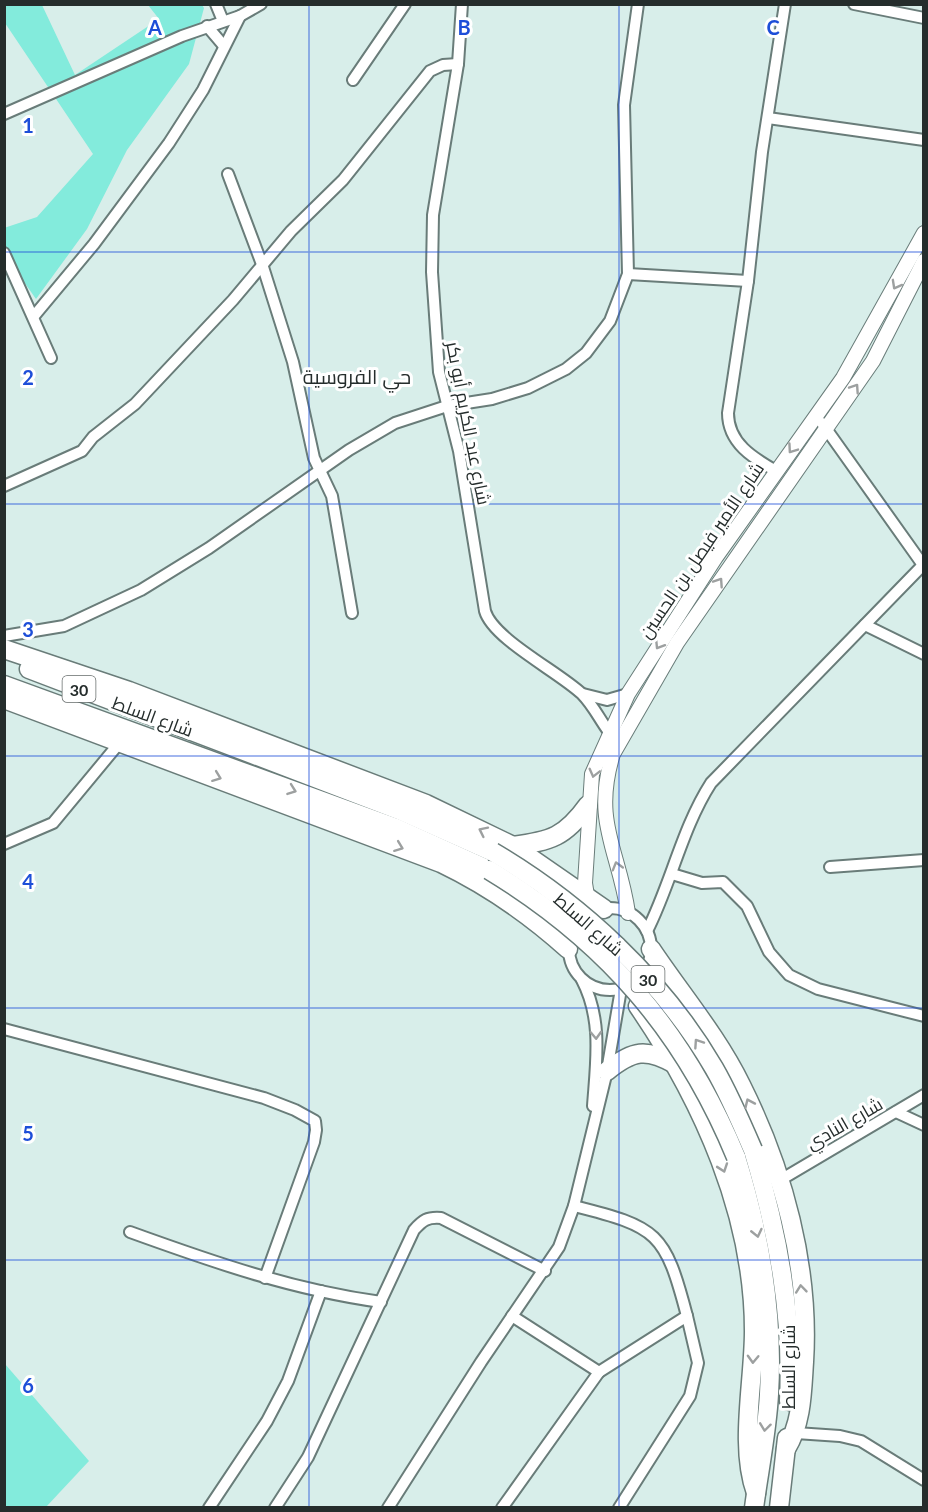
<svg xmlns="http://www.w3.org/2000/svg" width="928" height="1512" font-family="Lato,Cairo,sans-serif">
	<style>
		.green { fill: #83ebdc }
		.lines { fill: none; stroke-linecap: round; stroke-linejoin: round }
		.minor-casing { stroke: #697c79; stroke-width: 14 }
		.tertiary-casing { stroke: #697c79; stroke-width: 16 }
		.primary-casing { stroke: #697c79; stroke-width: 21 }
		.minor { stroke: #fff; stroke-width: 10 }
		.tertiary { stroke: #fff; stroke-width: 14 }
		.primary { stroke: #fff; stroke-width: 18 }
		.primary-bridge-casing { stroke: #697c79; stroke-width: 21; stroke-linecap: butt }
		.primary-bridge { stroke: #fff; stroke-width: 18 }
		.oneway { stroke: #9da0a0 }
		.grid { fill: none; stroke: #1d4ed8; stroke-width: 1.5; stroke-opacity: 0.55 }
		.labels { text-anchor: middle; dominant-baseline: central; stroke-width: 6; stroke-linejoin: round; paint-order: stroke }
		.shield { fill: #fff; stroke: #666c6b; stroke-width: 1.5 }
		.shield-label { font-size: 16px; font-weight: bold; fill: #252d2c }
		.street-label { font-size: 18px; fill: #252d2c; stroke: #fff }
		.neighbourhood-label { font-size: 20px; fill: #252d2c; stroke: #fff }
		.grid-label { font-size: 20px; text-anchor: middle; font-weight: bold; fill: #1d4ed8; stroke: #fff; stroke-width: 6; stroke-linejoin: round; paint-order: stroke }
	</style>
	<rect width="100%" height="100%" fill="#d8eeea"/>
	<g class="green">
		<path d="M5,5H42L75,75L159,19L148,5H202L204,8L189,64L127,150L87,229L36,299L5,255L4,228L37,217L93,154L5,23Z"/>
		<path d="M5,1364L89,1461L46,1507H5Z"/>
	</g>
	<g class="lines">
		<g class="minor-casing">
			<g id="minor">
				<path d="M216,4L223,21"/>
				<path d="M462,4L458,64L433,215L432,272L439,372L459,451L485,611C493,639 559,672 582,694C593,705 600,720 609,732"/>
				<path d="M854,4L924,18"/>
				<path d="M207,26L224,46"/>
				<path d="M353,80L405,4"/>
				<path d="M4,114L182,36L240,16L261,4"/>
				<path d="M768,118L924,140"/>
				<path d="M228,174L263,267L293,362L314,458L332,496L352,613"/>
				<path d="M4,253L51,358"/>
				<path d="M628,274L748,281"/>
				<path d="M34,316L94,244L169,143L203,90L240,16"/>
				<path d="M822,423L923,565"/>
				<path d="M776,471C753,458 728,443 728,413L748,281L762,152L785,4"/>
				<path d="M4,486L82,451L93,437L135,404L233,300L291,231L343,180L430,71L443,65L458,64"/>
				<path d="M865,625L924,654"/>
				<path d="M4,636L64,626L141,590L209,548L349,450L395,423L447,406L492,399L528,388L566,369L586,353L610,321L628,274L624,105L638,4"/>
				<path d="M583,694L607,700L628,694"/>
				<path d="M4,844L53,823L121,741"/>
				<path d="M830,867L924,860"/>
				<path d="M672,874L702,883L723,882L747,906L769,952L789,975L818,989L924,1016"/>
				<circle cx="610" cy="949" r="41"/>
				<path d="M647,931C671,884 682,828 711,783L924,564"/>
				<path d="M582,980C603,1020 596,1063 593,1106"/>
				<path d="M4,1029L264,1098L295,1110L315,1121L316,1130L314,1142L265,1278"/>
				<path d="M896,1112L924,1125"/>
				<path d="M782,1179L924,1095"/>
				<path d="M574,1206C658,1227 665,1232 687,1316"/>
				<path d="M130,1232C213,1262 293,1290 381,1302"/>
				<path d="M512,1316L599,1372L687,1316L698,1363L690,1396L619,1508"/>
				<path d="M796,1433L840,1436L861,1441L924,1480"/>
				<path d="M209,1508L267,1421L288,1381L321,1291"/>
				<path d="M275,1508L308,1457L414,1230C423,1220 427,1217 441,1218L545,1271"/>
				<path d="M388,1508L481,1362L559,1247L574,1206L607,1071L621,989"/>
				<path d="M502,1508L599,1372"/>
			</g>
		</g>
		<g class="tertiary-casing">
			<g id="tertiary">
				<path d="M588,902L585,883L592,774L628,694L716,557L843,378L924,233"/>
				<path d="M628,913C619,850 592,822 613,754L677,643L873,361L924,261"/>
			</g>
		</g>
		<g class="primary-casing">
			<g id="primary">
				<path d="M4,649L129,691L426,804L513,846L604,909"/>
				<path d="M29,669L399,810L493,852"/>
				<path d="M4,685L396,828L489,870"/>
				<path d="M4,699L441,863C489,886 529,914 568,949"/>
				<path d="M513,846C551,841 565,837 588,805"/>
				<path d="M651,949C681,994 717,1036 741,1085C783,1169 810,1267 804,1362C802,1392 802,1423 786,1449"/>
				<path d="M638,1006C703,1101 754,1215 754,1331C754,1382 739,1446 756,1493"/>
				<path d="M607,1071C633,1050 646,1048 675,1064"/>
				<path d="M753,1150C778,1233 793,1315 789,1401"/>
				<path d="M736,1157C760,1234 774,1313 769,1394C767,1432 759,1470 754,1508"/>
				<path d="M779,1508L787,1438"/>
			</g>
		</g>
		<use href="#minor" class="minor"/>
		<use href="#tertiary" class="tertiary"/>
		<use href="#primary" class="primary"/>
		<g class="primary-bridge-casing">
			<g id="primary-bridge">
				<path d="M493,852C581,904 662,979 714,1068C729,1094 741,1122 753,1150"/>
				<path d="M489,870C606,941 684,1031 736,1157"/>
			</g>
		</g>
		<use href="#primary-bridge" class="primary-bridge"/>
	</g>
	<defs><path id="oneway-chevron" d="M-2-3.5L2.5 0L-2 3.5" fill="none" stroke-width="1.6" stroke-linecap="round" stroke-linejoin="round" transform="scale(1.5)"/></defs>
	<g class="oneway">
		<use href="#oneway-chevron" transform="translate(896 285) rotate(119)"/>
		<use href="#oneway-chevron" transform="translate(855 388) rotate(-56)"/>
		<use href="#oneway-chevron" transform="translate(792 449) rotate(125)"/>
		<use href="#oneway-chevron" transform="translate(719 582) rotate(-56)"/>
		<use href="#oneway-chevron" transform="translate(659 645) rotate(122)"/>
		<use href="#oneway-chevron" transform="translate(594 773) rotate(104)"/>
		<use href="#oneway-chevron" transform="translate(217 777) rotate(21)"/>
		<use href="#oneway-chevron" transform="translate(292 790) rotate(20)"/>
		<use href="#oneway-chevron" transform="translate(483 831) rotate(-154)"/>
		<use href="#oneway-chevron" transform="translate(399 847) rotate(21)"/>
		<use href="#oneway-chevron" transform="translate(617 866) rotate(-106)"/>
		<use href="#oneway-chevron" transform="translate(596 1035) rotate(88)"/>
		<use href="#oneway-chevron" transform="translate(698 1043) rotate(-124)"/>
		<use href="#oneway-chevron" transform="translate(749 1103) rotate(-114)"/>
		<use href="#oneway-chevron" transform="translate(723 1168) rotate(71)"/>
		<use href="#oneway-chevron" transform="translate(757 1233) rotate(77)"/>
		<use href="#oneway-chevron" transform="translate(801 1289) rotate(-96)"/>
		<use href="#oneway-chevron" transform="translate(753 1359) rotate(92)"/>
		<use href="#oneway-chevron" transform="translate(765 1427) rotate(97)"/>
	</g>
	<path class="grid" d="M309,4V1508M619,4V1508M4,252H924M4,504H924M4,756H924M4,1008H924M4,1260H924"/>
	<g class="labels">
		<g class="shield">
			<rect x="62.5" y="676" width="33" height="26" rx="4.5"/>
			<rect x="631.5" y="966" width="33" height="26" rx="4.5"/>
		</g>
		<g class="shield-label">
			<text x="79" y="689">30</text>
			<text x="648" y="979">30</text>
		</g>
		<g class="street-label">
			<text transform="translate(469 423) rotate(79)">شارع عبد الكريم أبو بكر</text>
			<text transform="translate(701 550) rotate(-56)">شارع الأمير فيصل بن الحسين</text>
			<text transform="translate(153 716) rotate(20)">شارع السلط</text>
			<text transform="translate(589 924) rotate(41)">شارع السلط</text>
			<text transform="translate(844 1123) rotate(-30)">شارع النادي</text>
			<text transform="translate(788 1367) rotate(-90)">شارع السلط</text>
		</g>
		<g class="neighbourhood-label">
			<text x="357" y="376">حي الفروسية</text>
		</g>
	</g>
	<g class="grid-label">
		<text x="155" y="35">A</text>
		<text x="464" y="35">B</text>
		<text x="773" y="35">C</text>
		<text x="28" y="133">1</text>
		<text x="28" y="385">2</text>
		<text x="28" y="637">3</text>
		<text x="28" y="889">4</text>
		<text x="28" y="1141">5</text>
		<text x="28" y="1393">6</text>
	</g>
	<rect width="928" height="1512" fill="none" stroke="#252d2c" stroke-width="12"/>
</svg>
